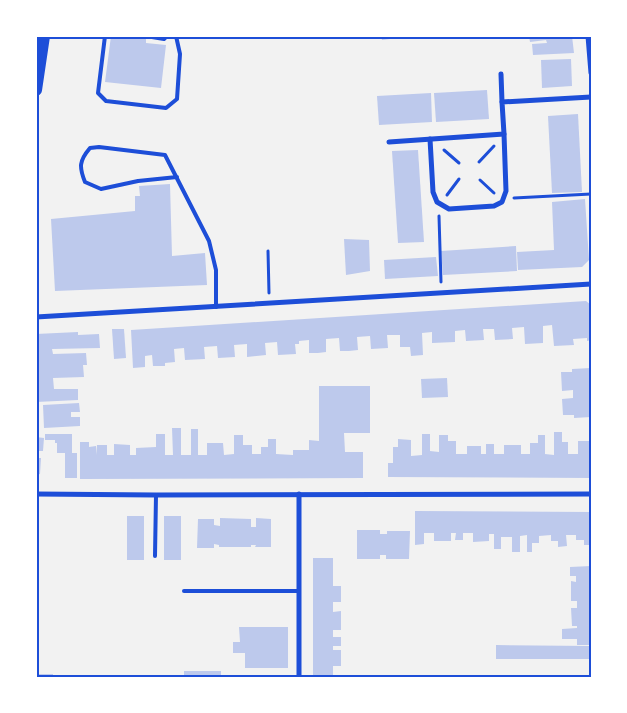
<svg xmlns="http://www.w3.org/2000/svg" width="627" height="713" font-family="Merriweather,serif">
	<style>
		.building { fill: #bdc9ec }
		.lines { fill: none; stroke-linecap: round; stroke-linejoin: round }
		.path { stroke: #1d4ed8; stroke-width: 3 }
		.service { stroke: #1d4ed8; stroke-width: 4 }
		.minor { stroke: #1d4ed8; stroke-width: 5 }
		.primary { stroke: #1d4ed8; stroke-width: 12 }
		.neatline { fill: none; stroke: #1d4ed8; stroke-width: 2 }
	</style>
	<rect width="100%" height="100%" fill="#f2f2f2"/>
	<g class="building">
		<path d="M111,36H146V43L166,45L161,88L105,82Z"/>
		<path d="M381,36H398V38L382,40Z"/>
		<path d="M529,36H572L574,53L533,55L532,44L547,43L546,40L530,42Z"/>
		<path d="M571,59L572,86L542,88L541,60Z"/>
		<path d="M487,90L489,119L436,122L434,93Z"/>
		<path d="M431,93L432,122L379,125L377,96Z"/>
		<path d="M578,114L582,192L552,193L548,116Z"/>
		<path d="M418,150L424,242L398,243L392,151Z"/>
		<path d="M170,184L172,256L205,253L207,285L55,291L51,219L135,211V196H140L139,186Z"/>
		<path d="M585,199L589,260L582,267L518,270L517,252L554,250L552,202Z"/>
		<path d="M344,239L369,240L370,271L346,275Z"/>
		<path d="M516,246L517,271L443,275L441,251Z"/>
		<path d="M436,257L438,276L385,279L384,260Z"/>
		<path d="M586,301L591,305V340L587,341V338L573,339L574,345L554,346L552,325L543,326V343L525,344L524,327L512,328L513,339L495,340L494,329H483L484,340L466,341L465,330L455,331V342L432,343V332L422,333L423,355L411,356L410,347H400V335H387L388,348L371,349L370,336L357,337L358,350L349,351H340L339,338L326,339V352L318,353H309V340L299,341V344H295L296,354L278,355L277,342L265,343L266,355L247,357V344L234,345L235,357L218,358L217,346L204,347L205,359L185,360L184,348L174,349L175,362L165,363V366H153L152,355L145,356V367L133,368L131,330Z"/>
		<path d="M112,329H124L126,358L114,359Z"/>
		<path d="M78,332V335L99,334L100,348L52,349L53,354L86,353L87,365H83L84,377L53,378L54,389H78V400L36,402V334Z"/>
		<path d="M591,368V417L574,418V415H563L562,399L573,398V390L562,391L561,372H572V369Z"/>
		<path d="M447,378L448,397L422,398L421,379Z"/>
		<path d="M319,386H370V433H344L345,452H363V478L80,479V442H89V447L96,446V455L97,445H107V455H114V444L130,445V455H136V448L156,447V434H165V455H173L172,428H181V455H191V429H198V455H207V443H223L224,455L234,454V435H243V445H252V454H261V447H268V439H276V454L293,455V450H309V440L319,441Z"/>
		<path d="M79,403L80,412H71V417H80V426L44,428L43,405Z"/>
		<path d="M554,432H562V442H568V454H578V441H591V478L388,477V463H393V447H398V439L411,440V456L422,455V434H430V451L439,452V435H448V441H456V454H467V446H481V454H486V444H494V454H504V445H521V454H530V443H538V435H545V454L554,455Z"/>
		<path d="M45,434H72V453H77V478H65V453H57V443H55V440H45Z"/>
		<path d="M36,437L44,438L43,451H36Z"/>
		<path d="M36,458H41L40,474L36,475Z"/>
		<path d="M415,511L591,512V545H584V540H576V535H566L567,546L558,547V541H551V535L539,536V543H532V552H527V535L520,536V552H512V537H501V549H494V534H489V541L473,542V533H463V540H455L456,533H451V541H434V533H424V544L415,545Z"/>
		<rect x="127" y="516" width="17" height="44"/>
		<rect x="164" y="516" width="17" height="44"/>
		<path d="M220,518L251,519V527H256V518L271,519V547H255L256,545H251V547H219V545L214,544V548H197L198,519H214V525L220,526Z"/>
		<path d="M357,530H380V534H387V531H410L409,559H386V555H380V559H357Z"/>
		<path d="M313,558H333V586H341V602H333V612L341,611V630H333V637H341V646H333V650H341V666H333V677H313Z"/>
		<path d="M591,566V645H577V639H562V629L577,628V626H572L571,608H577V601H571V581L576,582V576H570V567Z"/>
		<path d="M239,627H288V668H245V653H233V642H240Z"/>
		<path d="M496,645L591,646V659H496Z"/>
		<rect x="184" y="671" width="37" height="6"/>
		<rect x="36" y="674" width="17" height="3"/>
	</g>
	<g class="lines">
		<g class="path">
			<path d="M444,150L459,163"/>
			<path d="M479,162L494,146"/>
			<path d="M480,180L494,193"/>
			<path d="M447,195L459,179"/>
			<path d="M514,198L591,194"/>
			<path d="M439,216L441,282"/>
			<path d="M268,251L269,293"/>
		</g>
		<g class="service">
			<path d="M105,36L98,93L106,101L166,108L177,99L180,54L176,36"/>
			<path d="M146,36L164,39L167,36"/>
			<path d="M177,177L138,181L101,189L85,182C79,167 79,161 90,148L99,147L165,155L209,241L216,270V307"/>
			<path d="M155,556L156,495"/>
			<path d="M184,591H299"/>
		</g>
		<g class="minor">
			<path d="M588,36L591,73"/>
			<path d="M501,74L502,102"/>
			<path d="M430,139L433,192L437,202L449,209L494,206L502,202L506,191L504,134"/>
			<path d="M389,142L504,134L502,102L591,97"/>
			<path d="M36,317L591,284"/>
			<path d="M36,494L156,495L591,494"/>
			<path d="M299,494V677"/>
		</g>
		<path class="primary" d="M36,90L44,36"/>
	</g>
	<rect width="627" height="713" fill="none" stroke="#ffffff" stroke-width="75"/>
	<rect x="38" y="38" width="552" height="638" class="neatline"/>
</svg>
